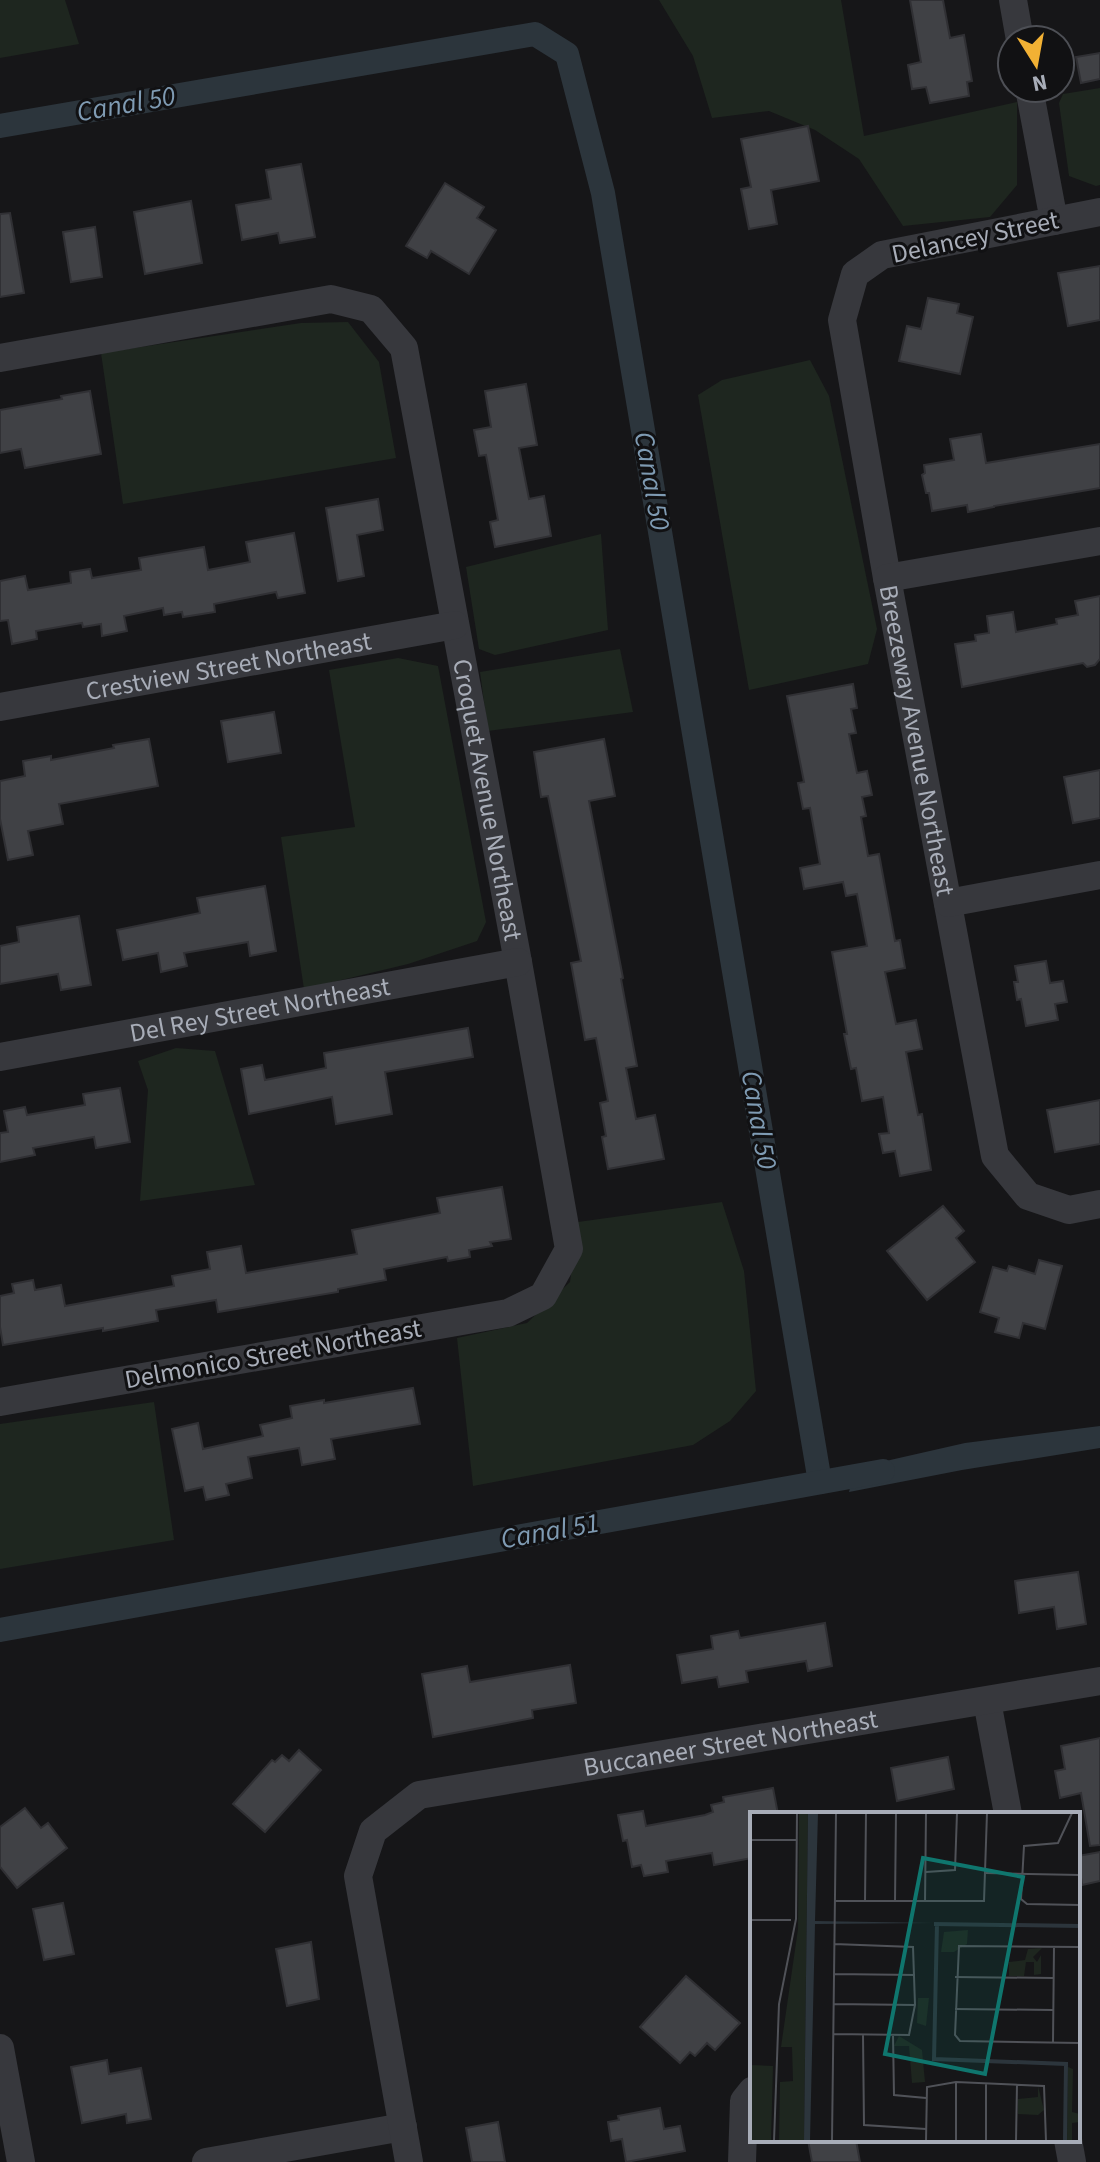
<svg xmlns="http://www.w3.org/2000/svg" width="1100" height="2162" font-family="'Source Sans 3',sans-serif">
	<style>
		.green { fill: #1e261f }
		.water { fill: #2c353c }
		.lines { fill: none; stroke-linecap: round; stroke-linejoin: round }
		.canal { stroke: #2c353c; stroke-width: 24 }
		.building { fill: #404145; stroke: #303034; stroke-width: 2 }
		.minor { stroke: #37383d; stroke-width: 28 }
		.labels { text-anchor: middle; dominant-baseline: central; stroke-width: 6; stroke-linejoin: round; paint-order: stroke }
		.street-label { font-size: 26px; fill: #a8adb8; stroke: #111113 }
		.water-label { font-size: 28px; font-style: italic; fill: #7f9bb3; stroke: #111113 }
		.inset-river { fill: none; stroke: #2c353c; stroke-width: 4 }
		.inset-road { fill: none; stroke: #505258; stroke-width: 2 }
		.view { fill: #0f766e; fill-opacity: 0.15; stroke: #0f766e; stroke-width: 4 }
		.inset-edge { fill: none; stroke: #a8adb8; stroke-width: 4 }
	</style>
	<rect width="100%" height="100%" fill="#161618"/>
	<g class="green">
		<path d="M0,0H65L79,44L0,58Z"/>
		<path d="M659,0H841L864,136L1017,102V185L990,217L903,226L859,159L815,130L769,111L712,118L693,56Z"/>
		<path d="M1100,88V185L1096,186L1069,176L1059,103L1063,94Z"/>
		<path d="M348,322L379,362L396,458L123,504L101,353L301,323Z"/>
		<path d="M810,360L829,396L877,629L868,664L749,690L698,395L722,380Z"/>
		<path d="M601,534L608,630L495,655L479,649L466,567Z"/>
		<path d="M620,649L633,712L488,731L480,672Z"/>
		<path d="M398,658L438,666L486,922L477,941L408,964L304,989L281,837L355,827L329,670Z"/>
		<path d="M176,1048L215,1051L255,1185L140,1201L148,1090L138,1061Z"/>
		<path d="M722,1202L744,1271L756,1391L730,1421L693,1445L473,1486L457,1338L527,1323L570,1282L578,1222Z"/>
		<path d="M154,1402L174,1540L0,1569V1424Z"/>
	</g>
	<path class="water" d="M1100,1426V1448L962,1470L849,1492L855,1468L965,1443Z"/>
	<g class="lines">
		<g class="canal">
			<path d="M0,126L535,34L567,54L603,193L820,1482"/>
			<path d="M0,1630L883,1471"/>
		</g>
	</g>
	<g class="building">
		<path d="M910,0H943L950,38L964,35L972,81L967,82L969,96L930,103L926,87L912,89L908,65L921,62Z"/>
		<path d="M1100,53V79L1081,83L1076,57Z"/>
		<path d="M808,126L819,181L771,190L777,224L749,229L741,189L751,187L741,139Z"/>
		<path d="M301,164L315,237L280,243L278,233L242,240L236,205L271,199L266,170Z"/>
		<path d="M445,183L484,207L477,218L496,230L469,274L431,251L427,258L406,246Z"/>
		<path d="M191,201L202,263L145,274L134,212Z"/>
		<path d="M10,213L24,293L0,297V214Z"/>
		<path d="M95,227L102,277L71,282L63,232Z"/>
		<path d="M1100,266V320L1068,326L1058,273Z"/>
		<path d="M928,298L959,304L957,313L973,317L960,374L899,361L907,326L921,329Z"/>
		<path d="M526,384L537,445L519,448L529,499L544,496L551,536L495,547L490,522L498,520L486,455L479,456L474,430L491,427L485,391Z"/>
		<path d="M90,391L101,454L25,468L21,449L0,453V410L62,399L61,396Z"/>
		<path d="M981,434L986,463L1100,444V488L994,506V507L968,512L967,505L932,511L929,493H926L922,475L925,473L924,465L954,460L950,439Z"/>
		<path d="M378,499L383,530L357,535L364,576L338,581L326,508Z"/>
		<path d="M294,533L305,593L278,598L276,592L214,604L215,612L183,617L182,612L164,615L163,608L124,616L127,631L102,636L101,624L83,627L82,623L36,631L37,639L12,644L8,620L0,621V581L25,576L28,590L71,583L70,572L90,569L92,578L141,570L139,558L204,547L208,570L250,562L246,542Z"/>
		<path d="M1100,596V659L1095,665L1087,667L1083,663L962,687L955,644L976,641L975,635L989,633L987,616L1013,612L1016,632L1057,624L1056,619L1078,615L1075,601Z"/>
		<path d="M853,684L857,708L851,709L856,733L849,734L857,773L867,771L872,795L862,797L866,816L861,817L868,856L879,854L895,941L900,940L905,968L885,972L896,1024L916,1020L922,1049L906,1052L918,1115L922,1114L931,1170L900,1176L895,1151L883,1153L879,1134L889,1133L883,1097L862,1101L856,1068L851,1069L844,1034H847L832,952L867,946L857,894L846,896L843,882L804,889L800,868L820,864L810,808L803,809L798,783L804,782L787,696Z"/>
		<path d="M274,712L281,753L228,762L221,721Z"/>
		<path d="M149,739L158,786L59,804L63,824L28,831L33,855L8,860L0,819V781L25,776L23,761L51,756V760L114,748L113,745Z"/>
		<path d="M604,739L615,796L589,801L623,978L621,979L637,1066L626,1068L636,1119L655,1115L664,1159L608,1169L602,1137L606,1136L600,1103L608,1101L596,1038L585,1040L571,963L581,961L548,796L541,797L534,752Z"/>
		<path d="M1100,770V818L1073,823L1064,777Z"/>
		<path d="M265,886L276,951L250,956L248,942L184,953L187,966L161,972L158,953L123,960L117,930L200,913L197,898Z"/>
		<path d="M79,916L91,985L61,990L58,974L0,984V946L19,942L17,927Z"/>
		<path d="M1046,961L1050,983L1063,981L1067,1002L1055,1004L1058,1020L1026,1026L1021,999L1017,1000L1014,982H1018L1015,966Z"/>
		<path d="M468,1028L473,1057L385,1072L392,1114L336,1124L332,1097L249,1114L241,1069L262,1065L265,1080L326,1068L324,1053Z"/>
		<path d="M120,1088L130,1142L96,1148L94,1137L33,1148L35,1155L0,1162V1133L8,1132L4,1111L25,1107L27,1115L85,1105L83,1094Z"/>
		<path d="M1100,1100V1144L1055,1152L1047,1110Z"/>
		<path d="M502,1187L511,1239L490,1242L492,1246L469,1250L470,1257L448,1261L447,1257L384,1269L386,1280L338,1289V1292L218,1312L216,1300L156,1310L158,1321L103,1331V1328L3,1345L0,1327V1296L14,1293L12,1284L33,1280L35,1290L61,1285L65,1306L174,1286L172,1276L210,1269L207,1252L241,1246L246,1273L357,1254L352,1230L440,1213L437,1198Z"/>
		<path d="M943,1206L964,1231L956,1238L975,1262L927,1300L887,1251Z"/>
		<path d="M1039,1260L1062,1266L1045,1329L1023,1323L1019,1338L995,1332L999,1318L980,1312L993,1267L1007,1271L1009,1266L1035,1274Z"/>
		<path d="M413,1388L420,1424L331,1439L335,1459L302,1465L299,1448L248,1457L252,1478L226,1484L229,1495L206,1500L203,1487L185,1491L172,1429L198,1423L203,1449L263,1436L260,1425L292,1418L290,1406L324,1400V1403Z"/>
		<path d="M1078,1572L1086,1624L1057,1629L1054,1607L1019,1613L1015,1581Z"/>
		<path d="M825,1623L832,1666L808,1671L806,1661L746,1671L748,1682L719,1687L717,1677L682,1683L677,1655L713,1649L711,1636L738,1631L740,1638Z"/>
		<path d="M570,1665L576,1703L532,1710L533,1718L433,1737L422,1674L467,1666L470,1682Z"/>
		<path d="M1100,1738V1845L1090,1846L1081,1793L1060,1798L1055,1771L1065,1769L1061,1746Z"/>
		<path d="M299,1750L321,1770L265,1832L233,1804L272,1760L275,1762L282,1755L289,1761Z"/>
		<path d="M948,1757L954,1789L897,1801L891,1768Z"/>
		<path d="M773,1788L778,1814H752V1858L714,1865L712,1853L666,1861L668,1872L644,1876L641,1865L632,1867L627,1840L623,1841L618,1815L643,1811L646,1826L705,1815L713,1812L711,1805L724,1802L723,1797Z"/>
		<path d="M25,1808L41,1828L48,1823L67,1848L17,1888L0,1867V1827Z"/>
		<path d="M1100,1852V1881L1082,1885L1078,1856Z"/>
		<path d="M63,1903L74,1954L44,1960L33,1909Z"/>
		<path d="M311,1942L319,1999L287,2006L276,1949Z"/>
		<path d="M686,1976L740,2023L715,2050L707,2043L695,2056L690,2052L680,2063L640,2027Z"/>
		<path d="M107,2060L109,2074L141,2068L151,2119L127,2123L126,2114L82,2123L71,2067Z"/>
		<path d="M660,2108L664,2129L680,2126L685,2151L626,2162L622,2139L611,2141L608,2122L619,2120L618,2116Z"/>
		<path d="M498,2122L505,2162H472L466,2128Z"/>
		<path d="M808,2140H856L860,2162H812Z"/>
	</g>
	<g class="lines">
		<g class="minor">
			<path d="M1013,0L1020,40"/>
			<path d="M1029,88L1054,221"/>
			<path id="s1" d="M1100,212L882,255L855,274L842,320L887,578L995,1156L1028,1196L1069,1210L1100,1204"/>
			<path id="s2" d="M0,358L331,299L371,309L404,348L518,962L569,1249L543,1296L508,1313L0,1402"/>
			<path d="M887,578L1100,541"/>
			<path id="s3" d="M0,707L455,625"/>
			<path d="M948,903L1100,875"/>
			<path id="s4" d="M0,1057L518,962"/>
			<path d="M987,1701L1008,1814"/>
			<path d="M0,2048L21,2162"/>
			<path d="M1068,2140L1072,2162"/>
			<path d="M206,2162L403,2127"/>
			<path id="s5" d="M409,2162L358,1876L373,1831L419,1795L1100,1681"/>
			<path d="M742,2162L744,2101L752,2091"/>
		</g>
	</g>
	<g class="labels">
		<g class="street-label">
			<text transform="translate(975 237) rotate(-12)">Delancey Street</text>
			<text stroke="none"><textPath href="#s3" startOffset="232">Crestview Street Northeast</textPath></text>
			<text stroke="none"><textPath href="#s1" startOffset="730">Breezeway Avenue Northeast</textPath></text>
			<text stroke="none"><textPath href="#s2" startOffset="888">Croquet Avenue Northeast</textPath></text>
			<text stroke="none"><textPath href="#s4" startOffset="264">Del Rey Street Northeast</textPath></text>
			<text transform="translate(273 1354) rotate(-10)">Delmonico Street Northeast</text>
			<text stroke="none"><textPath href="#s5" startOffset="712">Buccaneer Street Northeast</textPath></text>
		</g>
		<g class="water-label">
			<text transform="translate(126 104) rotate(-10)">Canal 50</text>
			<text transform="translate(652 481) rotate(80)">Canal 50</text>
			<text transform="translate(759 1120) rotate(80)">Canal 50</text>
			<text transform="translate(550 1531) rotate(-10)">Canal 51</text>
		</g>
	</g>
	<g transform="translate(750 1812)">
		<rect width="330" height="330" fill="#161618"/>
		<path d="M49,1H58L54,329H29L30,270L43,269L42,235H31L48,117ZM218,118L217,132L204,140H191L194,120ZM292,136L283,145L287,150L291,143V162L284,163V150H276L274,164H259V150L275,148L278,137ZM168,186H179L176,214L167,211ZM149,224L172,238L175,270L162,271L159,234H144ZM0,253L23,254L21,329H0ZM318,255L323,257L322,300L330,302V310L322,311V329H317ZM288,274L294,298L288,303L268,302V287L288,285Z" fill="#1e261f"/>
		<path d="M58,1H68L65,109L184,111L65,112L60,329H54Z" fill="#2c353c"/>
		<path class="inset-river" d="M184,112L330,114M187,112L184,247L316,252L315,329"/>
		<path class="inset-road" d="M322,1L308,31L274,34L271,87L277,92L330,93M0,28H47M176,60L205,58L207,1M236,61L330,63M85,89H234L237,1M115,89L116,1M145,89L146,1M175,90L176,1M0,108H41M330,135L209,134L205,223L210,229L330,231M84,162L165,163M205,165L303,166M83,192L165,193M205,197L303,198M83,222L159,223L165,193L163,135L84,132M113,223L114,313L176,317M143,223L144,283L176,286M303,230L304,135M24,329L29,192L46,107L47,1M82,329L86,1M176,329L177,275L206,270L294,274L296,329M206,329V270M236,329V271M266,329L267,272"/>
		<path class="view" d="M173,46L273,65L235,262L135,242Z"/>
		<rect width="330" height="330" class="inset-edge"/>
	</g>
	<g transform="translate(1036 64) rotate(169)"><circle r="38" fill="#111113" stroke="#4d4f55" stroke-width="2"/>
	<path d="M0-6L14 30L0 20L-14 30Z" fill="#f2b134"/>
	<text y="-12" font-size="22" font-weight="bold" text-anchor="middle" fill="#a8adb8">N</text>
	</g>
</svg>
